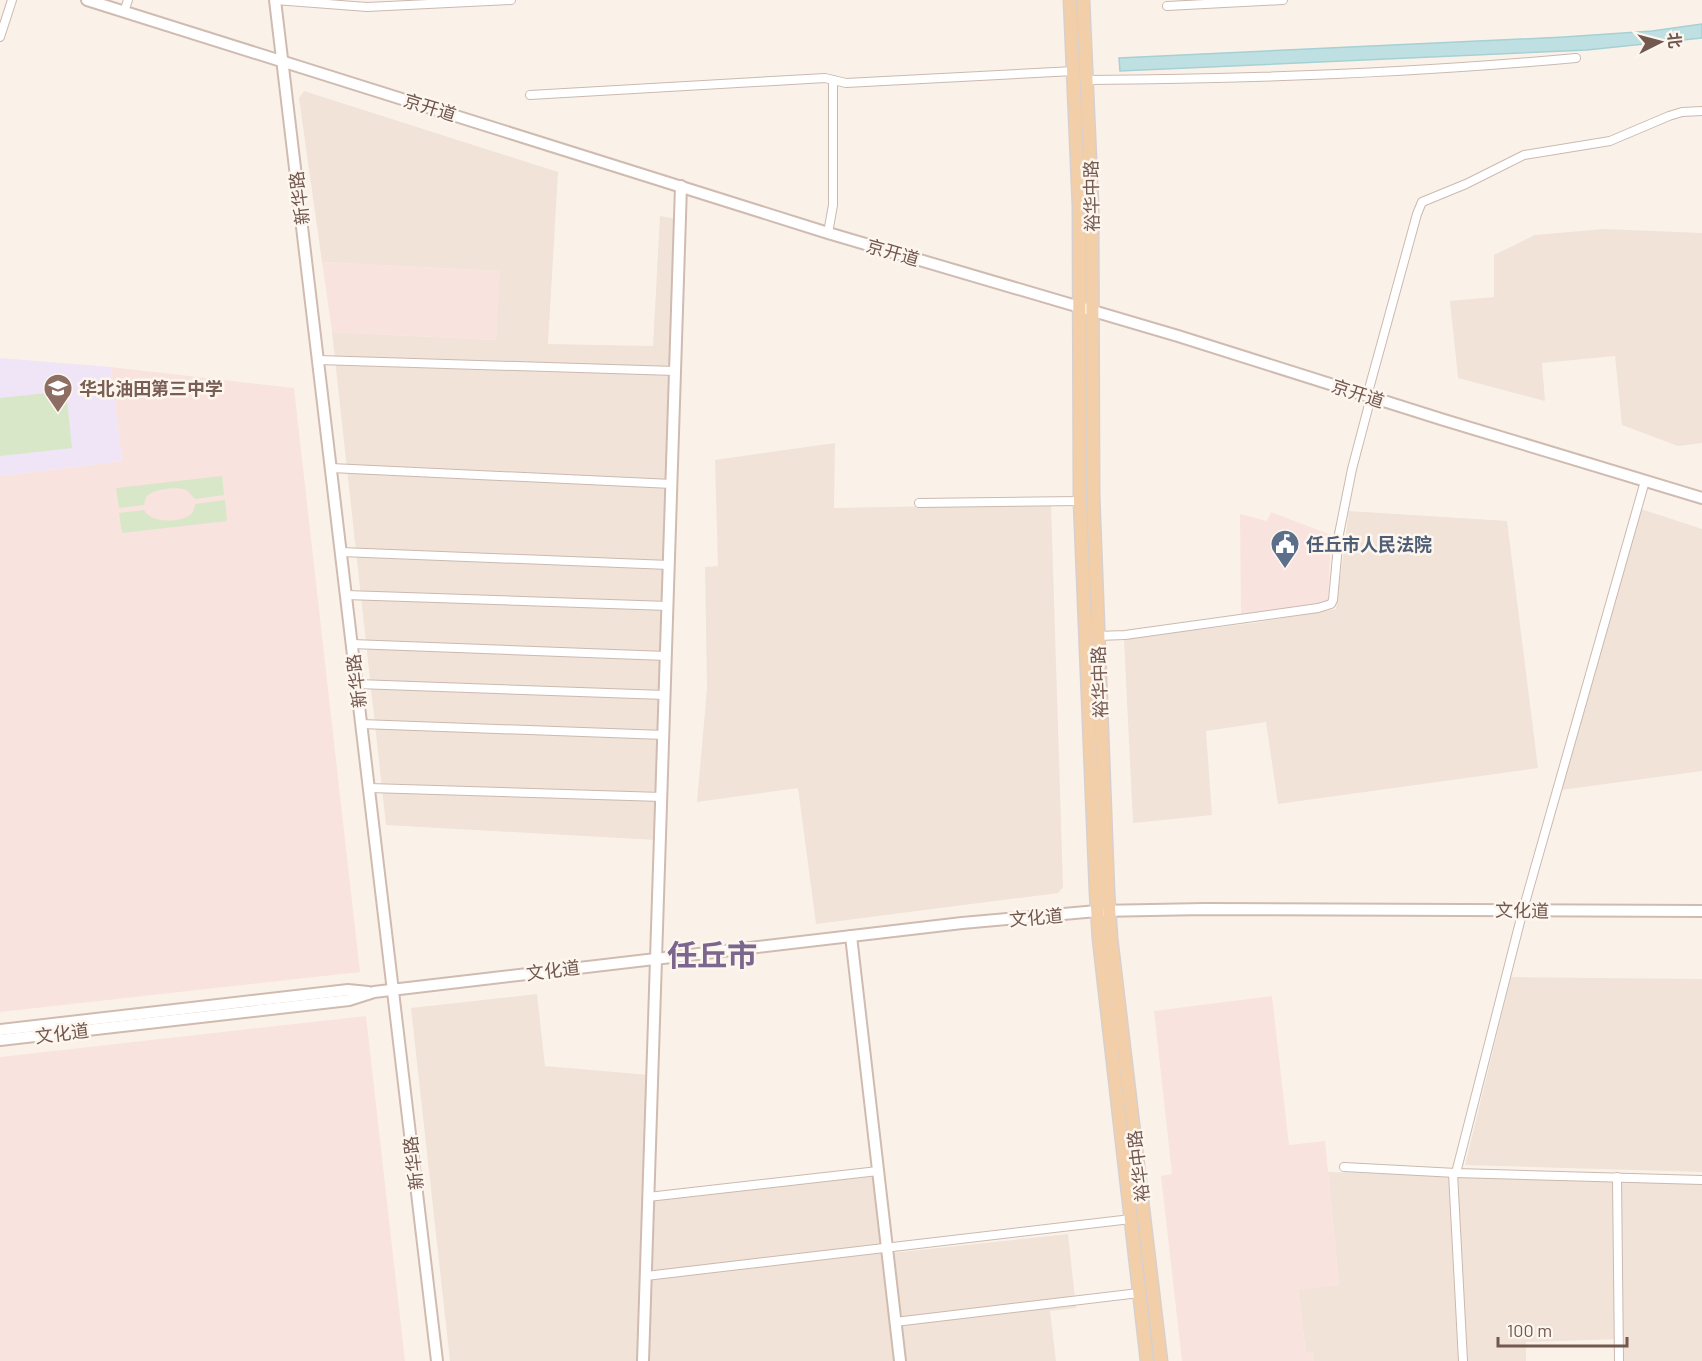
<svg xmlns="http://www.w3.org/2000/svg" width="1702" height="1361" font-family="Barlow,'Noto Sans SC',sans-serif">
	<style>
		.residential { fill: #f1e3d8 }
		.commercial { fill: #f9e3de }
		.education { fill: #efe5f7 }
		.green { fill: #d8e7c8 }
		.water { fill: #bfe0e2; stroke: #a6d0d3; stroke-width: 1.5 }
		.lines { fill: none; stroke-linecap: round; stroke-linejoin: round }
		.street-casing { stroke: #cbb9b0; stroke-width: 10 }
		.secondary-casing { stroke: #d0bbb0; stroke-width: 14 }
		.primary-casing { stroke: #d8d0ce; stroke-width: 15 }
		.street { stroke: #fff; stroke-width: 8 }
		.secondary { stroke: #fff; stroke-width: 10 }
		.primary { stroke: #f2cfa8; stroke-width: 12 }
		.labels { text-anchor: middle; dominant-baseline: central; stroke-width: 5; stroke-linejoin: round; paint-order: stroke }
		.street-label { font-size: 18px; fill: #72584f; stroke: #fdf6ef }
		.education-label { font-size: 18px; font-weight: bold; fill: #785e54; stroke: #fdf6ef; text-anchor: start }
		.service-label { font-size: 18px; font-weight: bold; fill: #4e5e75; stroke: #fdf6ef; text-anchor: start }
		.town-label { font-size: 30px; font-weight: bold; fill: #7d668e; stroke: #fdf6ef }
	</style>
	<rect width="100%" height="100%" fill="#faf2e9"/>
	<g class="residential">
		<path d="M304,91L558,172L548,344L653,346L660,216L678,219L656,840L386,825L332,332L496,340L499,271L322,262L299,98Z"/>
		<path d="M1604,229L1702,233V443L1678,446L1622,425L1615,356L1542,363L1545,401L1458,378L1450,301L1494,297V255L1535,235Z"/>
		<path d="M835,443L834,508L1051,504L1063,887L1058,893L816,924L798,788L697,802L707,689L705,567L718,566L715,460Z"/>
		<path d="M1641,509L1702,529V771L1561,790Z"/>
		<path d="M1349,511L1507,521L1538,768L1278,804L1266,722L1206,731L1212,815L1133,823L1124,639L1253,623L1336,609Z"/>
		<path d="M1511,977L1702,979V1172L1465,1165Z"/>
		<path d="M537,994L545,1066L649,1075L639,1361H450L411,1008Z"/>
		<path d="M1328,1172L1702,1184V1361H1624L1623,1339L1526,1342V1361H1314L1313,1353H1306L1298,1289L1339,1285Z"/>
		<path d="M873,1175L882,1254L1068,1234L1076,1308L1050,1311L1056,1361H648L654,1198Z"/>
	</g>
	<g class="commercial">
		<path d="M322,262L500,271L496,340L332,332Z"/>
		<path d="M111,367L294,388L360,972L0,1012V476L122,461Z"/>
		<path d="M1271,512L1331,535L1328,603L1241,617L1240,514L1267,521Z"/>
		<path d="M1272,996L1289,1145L1325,1141L1339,1285L1298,1290L1306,1353L1313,1352L1314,1361H1182L1161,1176L1172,1174L1154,1011Z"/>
		<path d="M366,1016L405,1361H0V1057Z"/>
	</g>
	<path class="education" d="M0,358L111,367L122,461L0,476Z"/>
	<g class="green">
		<path d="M66,391L72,448L0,456V398Z"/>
		<path d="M222,476L224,495L195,499C191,495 189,491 184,489C176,487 153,489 147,496C145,498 145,502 144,505L119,508L116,488Z"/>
		<path d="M225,500L227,521L122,533L119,513L144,510C150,524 184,523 192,513C194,511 195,506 195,504Z"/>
	</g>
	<path class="water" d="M1702,24V38L1587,50L1120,71L1119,58L1564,37L1652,31Z"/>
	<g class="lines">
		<g class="street-casing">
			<g id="street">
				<path d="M275,0L367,7L511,0"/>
				<path d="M1167,6L1283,0"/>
				<path d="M124,12L128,0"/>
				<path d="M0,37L12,0"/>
				<path d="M1087,80C1250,79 1414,73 1576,58"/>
				<path d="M530,95L825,78L846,83L1074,71"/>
				<path d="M828,233L833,205V80"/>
				<path d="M318,360L675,371"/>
				<path d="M1367,396L1417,214L1422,202L1466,184L1524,155L1610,141L1669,116L1682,112L1702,111"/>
				<path d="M331,468L672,484"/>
				<path d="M919,503L1080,501"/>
				<path d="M341,552L669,565"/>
				<path d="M346,595L668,606"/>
				<path d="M1098,636L1125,635L1318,608L1331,604L1333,600L1339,534L1352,469L1371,397"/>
				<path d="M352,644L666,656"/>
				<path d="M357,684L665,695"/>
				<path d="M361,724L664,735"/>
				<path d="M369,788L662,797"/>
				<path d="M1344,1167L1456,1173L1702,1180"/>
				<path d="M1453,1173L1463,1361"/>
				<path d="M1456,1173L1523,910L1645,481"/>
				<path d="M1617,1177L1619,1361"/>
				<path d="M648,1197L878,1171"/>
				<path d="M646,1276L1131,1219"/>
				<path d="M895,1322L1139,1293"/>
			</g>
		</g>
		<g class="secondary-casing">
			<g id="secondary">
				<path d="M87,0L828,233L1178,336L1444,420L1702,498"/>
				<path d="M275,0L437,1361"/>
				<path d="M851,936L900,1361"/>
				<path d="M0,1030L348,990L368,992"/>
				<path d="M0,1040L349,1000L374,992L962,923L1097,911L1205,909L1702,911"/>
				<path d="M643,1361L681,186"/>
			</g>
		</g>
		<g class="primary-casing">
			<g id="primary">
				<path d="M1070,0L1079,206L1080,501L1096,892L1099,939L1147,1361"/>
				<path d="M1083,0L1092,206L1093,494L1108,892L1111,938L1161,1361"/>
			</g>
		</g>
		<use href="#street" class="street"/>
		<use href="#secondary" class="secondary"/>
		<use href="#primary" class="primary"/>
	</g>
	<defs>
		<g id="school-pin" transform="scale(1.5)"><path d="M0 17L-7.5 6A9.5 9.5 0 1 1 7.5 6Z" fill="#8d6e63" stroke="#fdf6ef"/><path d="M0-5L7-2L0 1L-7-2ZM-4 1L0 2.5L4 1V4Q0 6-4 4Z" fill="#fff"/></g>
		<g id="civic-pin" transform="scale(1.5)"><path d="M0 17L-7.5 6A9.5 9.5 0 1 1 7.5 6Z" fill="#5c6f8a" stroke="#fdf6ef"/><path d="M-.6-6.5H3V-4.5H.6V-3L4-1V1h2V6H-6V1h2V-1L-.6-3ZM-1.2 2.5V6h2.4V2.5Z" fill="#fff"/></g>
	</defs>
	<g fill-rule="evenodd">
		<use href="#school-pin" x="58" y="388"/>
		<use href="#civic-pin" x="1285" y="544"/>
	</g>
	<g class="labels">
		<g class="street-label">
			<text transform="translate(430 107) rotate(17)">京开道</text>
			<text transform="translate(1091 196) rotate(-91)">裕华中路</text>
			<text transform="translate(299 198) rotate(-97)">新华路</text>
			<text transform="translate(893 252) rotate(16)">京开道</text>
			<text transform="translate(1358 393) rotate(18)">京开道</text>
			<text transform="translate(356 681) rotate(-97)">新华路</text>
			<text transform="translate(1099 682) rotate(-92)">裕华中路</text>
			<text transform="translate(1522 910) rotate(1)">文化道</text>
			<text transform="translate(1036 917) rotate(-5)">文化道</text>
			<text transform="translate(553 970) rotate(-7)">文化道</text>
			<text transform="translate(62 1033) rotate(-7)">文化道</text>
			<text transform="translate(413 1163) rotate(-97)">新华路</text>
			<text transform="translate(1138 1166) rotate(-97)">裕华中路</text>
		</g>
		<g class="education-label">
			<text x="79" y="388">华北油田第三中学</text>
		</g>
		<g class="service-label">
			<text x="1306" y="544">任丘市人民法院</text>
		</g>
		<g class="town-label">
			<text x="712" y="954">任丘市</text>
		</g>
	</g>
	<g transform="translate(1660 42) rotate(84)" stroke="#fdf6ef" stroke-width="4.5" paint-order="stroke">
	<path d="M0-4.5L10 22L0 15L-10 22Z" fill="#72584f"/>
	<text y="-9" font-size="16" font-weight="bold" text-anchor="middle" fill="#72584f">北</text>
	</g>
	<path d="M1498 1337v9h129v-9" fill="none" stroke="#72584f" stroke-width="3"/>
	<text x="1507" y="1337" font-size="18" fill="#72584f" stroke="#fdf6ef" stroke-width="4.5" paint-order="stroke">100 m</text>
</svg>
